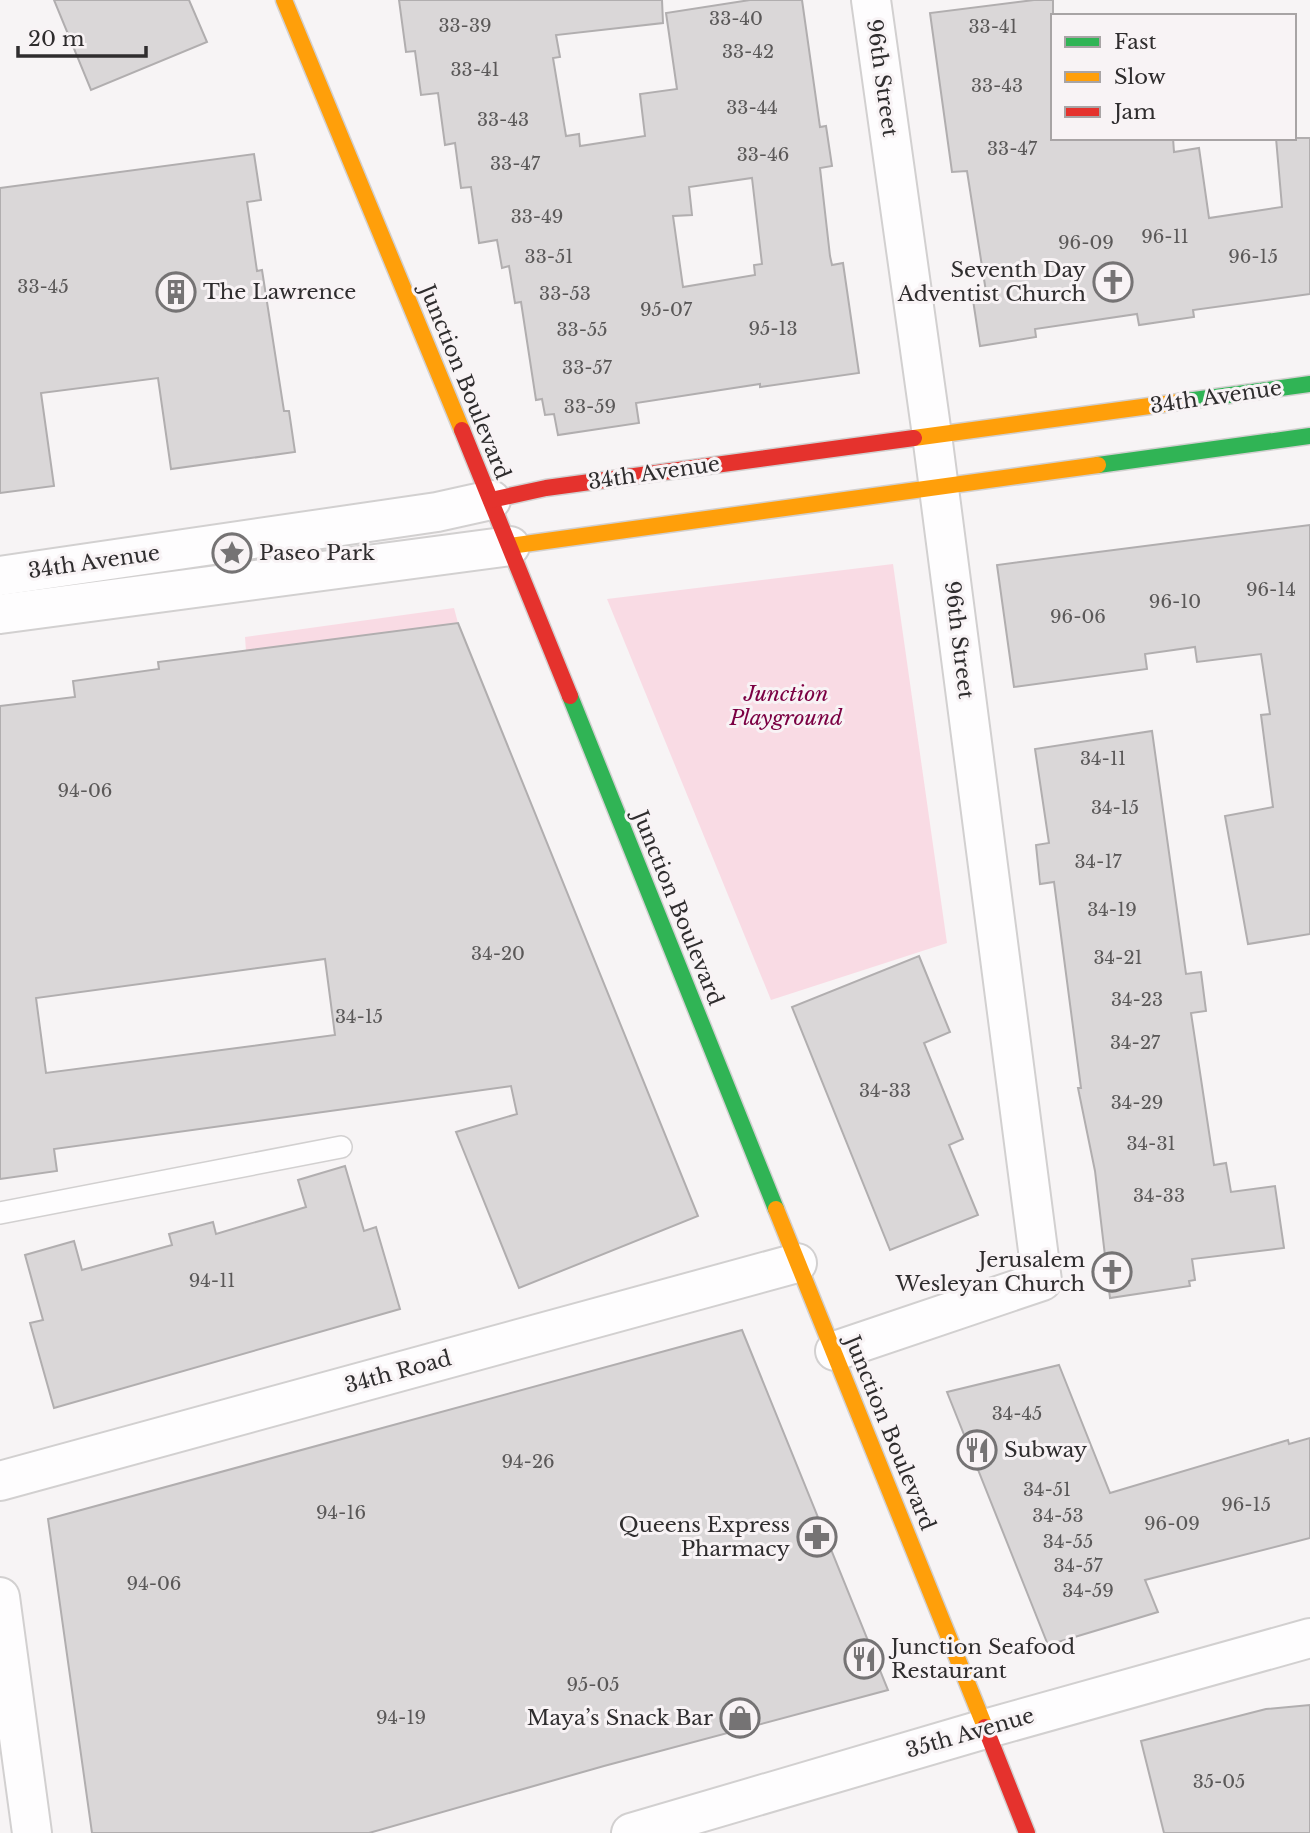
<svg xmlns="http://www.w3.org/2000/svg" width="1310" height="1833" font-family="'Libre Baskerville',serif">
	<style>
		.green { fill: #f9dbe4 }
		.building { fill: #dad7d8; stroke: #b1aeaf; stroke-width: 2; fill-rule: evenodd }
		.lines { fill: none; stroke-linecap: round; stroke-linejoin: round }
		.lane-casing { stroke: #d2d0d0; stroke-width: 24 }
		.street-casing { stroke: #d2d0d0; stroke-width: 42 }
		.fast-casing { stroke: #d2d0d0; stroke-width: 19 }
		.slow-casing { stroke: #d2d0d0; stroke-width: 19 }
		.jam-casing { stroke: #d2d0d0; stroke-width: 19 }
		.lane { stroke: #fefdfe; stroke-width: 21 }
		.street { stroke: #fefdfe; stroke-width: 38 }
		.fast { stroke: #30b455; stroke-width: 16 }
		.slow { stroke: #ff9f0a; stroke-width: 16 }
		.jam { stroke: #e5322d; stroke-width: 16 }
		.labels { text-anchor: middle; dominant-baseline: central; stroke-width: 6; stroke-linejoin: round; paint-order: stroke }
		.number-label { font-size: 18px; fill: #5a5858 }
		.street-label { font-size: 21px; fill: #2f2d2e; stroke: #f8f3f5 }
		.poi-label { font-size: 21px; fill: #2f2d2e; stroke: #f8f3f5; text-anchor: end }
		.park-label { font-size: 21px; font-style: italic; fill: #7b0043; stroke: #f8f3f5 }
	</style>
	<rect width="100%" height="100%" fill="#f7f4f5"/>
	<g class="green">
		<path d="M893,564L947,943L771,1000L607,599Z"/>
		<path d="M454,608L458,623L246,651L245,637Z"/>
	</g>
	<g class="building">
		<path d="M54,0H189L207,42L91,90Z"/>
		<path d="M399,0H662L663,23L556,35L560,57L553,58L566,136L579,134L580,146L645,136L640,94L677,89L666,13L750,0H802L820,127L826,126L832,166L820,168L830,256L832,265L843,263L859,373L760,387V384L636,403L639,423L558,435L554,414L545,415L542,399L536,400L521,302L515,303L509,266L502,268L497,240L479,243L471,187L461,188L455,143L445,145L438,93L421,95L415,51L406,52ZM752,178L762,264L754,265L755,275L683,287L673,216L692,215L689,187Z"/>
		<path d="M1034,0H1053V138H1173L1174,152L1199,148L1209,218L1282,207L1276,138H1310V294L1193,310L1194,317L1139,325L1137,314L1035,329L1036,337L980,346L973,300L987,298L967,171L952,172L930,13Z"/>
		<path d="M254,154L261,200L247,202L257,271L262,270L284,411H289L295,452L171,469L158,378L41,393L54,486L0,493V188Z"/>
		<path d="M1310,525V934L1248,944L1225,816L1273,807L1261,715L1270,714L1261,654L1197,662L1195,647L1145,654L1147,669L1014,687L997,565Z"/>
		<path d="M458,623L698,1216L519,1288L456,1132L517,1114L511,1086L54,1149L57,1171L0,1179V706L75,697L73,681L159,669L158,662ZM325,959L335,1035L46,1073L36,998Z"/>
		<path d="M1152,731L1186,974L1201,972L1206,1011L1191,1013L1214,1165L1226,1163L1231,1192L1275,1186L1284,1248L1192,1259L1195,1280L1189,1281L1190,1286L1110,1298L1095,1171L1078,1088H1081L1054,882L1040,884L1036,845L1049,843L1035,749Z"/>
		<path d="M919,956L950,1032L924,1043L963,1139L949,1145L978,1215L890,1250L792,1007Z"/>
		<path d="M345,1166L364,1231L376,1227L400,1309L54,1408L30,1323L43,1320L25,1255L74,1241L82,1270L172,1245L169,1234L213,1222L216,1234L306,1207L298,1180Z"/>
		<path d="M742,1330L888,1690L604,1766L369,1833H92L48,1519Z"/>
		<path d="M1059,1365L1110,1493L1288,1440L1289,1444L1310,1438V1538L1145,1580L1158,1612L1048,1645L947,1392Z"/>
		<path d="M1310,1705V1833H1164L1141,1741L1266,1709Z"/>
	</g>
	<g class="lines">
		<g class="lane-casing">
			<path id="lane" d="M0,1213L341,1147"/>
		</g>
		<g class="street-casing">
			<g id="street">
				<path d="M0,576L437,512L491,500"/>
				<path d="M0,614L510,546"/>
				<path d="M835,1351L1042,1281L932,435L871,0"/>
				<path d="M0,1481L797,1263"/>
				<path d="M0,1597L32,1833"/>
				<path d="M631,1833L985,1729L1310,1638"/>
			</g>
		</g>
		<g class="fast-casing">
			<g id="fast">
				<path d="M1179,402L1310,384"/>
				<path d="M1098,465L1310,436"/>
				<path d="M570,696L776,1209"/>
			</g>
		</g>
		<g class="slow-casing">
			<g id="slow">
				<path d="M284,0L462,430"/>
				<path d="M914,438L1179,402"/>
				<path d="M510,546L1098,465"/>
				<path d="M776,1209L985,1727"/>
			</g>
		</g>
		<g class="jam-casing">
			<g id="jam">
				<path d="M462,430L570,696"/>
				<path d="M491,500L546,488L914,438"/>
				<path d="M985,1727L1027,1833"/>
			</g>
		</g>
		<use href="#lane" class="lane"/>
		<use href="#street" class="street"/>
		<use href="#fast" class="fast"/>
		<use href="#slow" class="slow"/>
		<use href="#jam" class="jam"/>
	</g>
	<defs>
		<g id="church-ring" transform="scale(2.0125)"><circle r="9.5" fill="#f8f3f5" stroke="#757374" stroke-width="1.5"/><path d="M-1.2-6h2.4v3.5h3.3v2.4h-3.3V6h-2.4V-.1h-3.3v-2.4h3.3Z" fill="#757374"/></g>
		<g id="building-ring" transform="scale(2.0125)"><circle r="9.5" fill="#f8f3f5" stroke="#757374" stroke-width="1.5"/><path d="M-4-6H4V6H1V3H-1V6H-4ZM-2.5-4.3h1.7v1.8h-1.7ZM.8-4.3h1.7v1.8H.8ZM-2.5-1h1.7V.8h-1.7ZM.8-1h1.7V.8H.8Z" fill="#757374"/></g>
		<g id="sight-ring" transform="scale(2.0125)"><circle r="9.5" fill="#f8f3f5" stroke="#757374" stroke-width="1.5"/><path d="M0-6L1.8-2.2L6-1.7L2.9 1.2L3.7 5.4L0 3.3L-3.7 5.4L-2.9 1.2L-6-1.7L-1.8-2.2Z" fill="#757374"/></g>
		<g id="restaurant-ring" transform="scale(2.0125)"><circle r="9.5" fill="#f8f3f5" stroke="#757374" stroke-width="1.5"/><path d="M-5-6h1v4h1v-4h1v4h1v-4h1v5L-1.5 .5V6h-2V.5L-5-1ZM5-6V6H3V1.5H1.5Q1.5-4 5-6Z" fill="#757374"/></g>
		<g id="pharmacy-ring" transform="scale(2.0125)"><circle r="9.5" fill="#f8f3f5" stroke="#757374" stroke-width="1.5"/><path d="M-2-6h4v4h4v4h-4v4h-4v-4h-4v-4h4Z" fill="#757374"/></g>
		<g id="shop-ring" transform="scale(2.0125)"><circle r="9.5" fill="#f8f3f5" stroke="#757374" stroke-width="1.5"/><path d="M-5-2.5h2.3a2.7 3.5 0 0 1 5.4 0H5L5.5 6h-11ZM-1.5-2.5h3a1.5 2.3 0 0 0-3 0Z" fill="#757374"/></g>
	</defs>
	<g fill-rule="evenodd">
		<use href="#church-ring" x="1113" y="282"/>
		<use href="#building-ring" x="176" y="292"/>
		<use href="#sight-ring" x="232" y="553"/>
		<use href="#church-ring" x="1112" y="1272"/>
		<use href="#restaurant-ring" x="977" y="1450"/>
		<use href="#pharmacy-ring" x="817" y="1537"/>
		<use href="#restaurant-ring" x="864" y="1659"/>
		<use href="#shop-ring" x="740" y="1718"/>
	</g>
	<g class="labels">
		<g class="number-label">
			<text x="736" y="19">33-40</text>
			<text x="465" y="26">33-39</text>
			<text x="993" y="27">33-41</text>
			<text x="748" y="52">33-42</text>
			<text x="475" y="70">33-41</text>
			<text x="997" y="86">33-43</text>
			<text x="752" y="108">33-44</text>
			<text x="503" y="120">33-43</text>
			<text x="1012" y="149">33-47</text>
			<text x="763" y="155">33-46</text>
			<text x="515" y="164">33-47</text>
			<text x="537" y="217">33-49</text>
			<text x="1165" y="237">96-11</text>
			<text x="1086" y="243">96-09</text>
			<text x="549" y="257">33-51</text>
			<text x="1253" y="257">96-15</text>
			<text x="43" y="287">33-45</text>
			<text x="565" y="294">33-53</text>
			<text x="666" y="310">95-07</text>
			<text x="773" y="329">95-13</text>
			<text x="582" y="330">33-55</text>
			<text x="587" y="368">33-57</text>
			<text x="590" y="407">33-59</text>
			<text x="1271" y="590">96-14</text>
			<text x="1175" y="602">96-10</text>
			<text x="1078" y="617">96-06</text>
			<text x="1103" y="759">34-11</text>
			<text x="85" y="791">94-06</text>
			<text x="1115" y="808">34-15</text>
			<text x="1098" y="862">34-17</text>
			<text x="1112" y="910">34-19</text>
			<text x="498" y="954">34-20</text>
			<text x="1118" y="958">34-21</text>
			<text x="1137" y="1000">34-23</text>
			<text x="359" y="1017">34-15</text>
			<text x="1135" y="1043">34-27</text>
			<text x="885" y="1091">34-33</text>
			<text x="1137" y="1103">34-29</text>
			<text x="1151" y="1144">34-31</text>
			<text x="1159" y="1196">34-33</text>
			<text x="212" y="1281">94-11</text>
			<text x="1017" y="1414">34-45</text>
			<text x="528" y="1462">94-26</text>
			<text x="1047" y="1490">34-51</text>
			<text x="1246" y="1505">96-15</text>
			<text x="341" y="1513">94-16</text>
			<text x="1058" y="1516">34-53</text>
			<text x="1172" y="1524">96-09</text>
			<text x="1068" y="1542">34-55</text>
			<text x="1078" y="1566">34-57</text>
			<text x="154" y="1584">94-06</text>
			<text x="1088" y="1591">34-59</text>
			<text x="593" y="1685">95-05</text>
			<text x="401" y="1718">94-19</text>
			<text x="1219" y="1782">35-05</text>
		</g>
		<g class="street-label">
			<text transform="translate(882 78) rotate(82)">96th Street</text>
			<text transform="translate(465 382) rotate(68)">Junction Boulevard</text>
			<text transform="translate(1216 397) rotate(-8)">34th Avenue</text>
			<text transform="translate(654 473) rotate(-8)">34th Avenue</text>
			<text transform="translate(94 562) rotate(-8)">34th Avenue</text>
			<text transform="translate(959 640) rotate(83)">96th Street</text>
			<text transform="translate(678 908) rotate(68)">Junction Boulevard</text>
			<text transform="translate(398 1372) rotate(-15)">34th Road</text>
			<text transform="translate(890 1433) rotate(68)">Junction Boulevard</text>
			<text transform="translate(970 1733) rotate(-16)">35th Avenue</text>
		</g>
		<g class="poi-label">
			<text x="1086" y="270">Seventh Day<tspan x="1086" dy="24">Adventist Church</tspan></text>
			<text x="203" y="292" text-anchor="start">The Lawrence</text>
			<text x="259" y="553" text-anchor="start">Paseo Park</text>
			<text x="1085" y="1260">Jerusalem<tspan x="1085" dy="24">Wesleyan Church</tspan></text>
			<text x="1004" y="1450" text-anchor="start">Subway</text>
			<text x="790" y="1525">Queens Express<tspan x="790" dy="24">Pharmacy</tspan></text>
			<text x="891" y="1647" text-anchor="start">Junction Seafood<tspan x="891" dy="24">Restaurant</tspan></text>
			<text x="713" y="1718">Maya’s Snack Bar</text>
		</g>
		<g class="park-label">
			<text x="786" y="694">Junction<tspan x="786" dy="24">Playground</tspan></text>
		</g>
	</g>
	<rect x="1051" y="14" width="245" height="126" fill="#f8f3f5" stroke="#a8a4a5" stroke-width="2"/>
	<rect x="1065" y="37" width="35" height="10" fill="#30b455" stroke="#a8a4a5" stroke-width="2"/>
	<text x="1114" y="49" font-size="21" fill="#2f2d2e">Fast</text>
	<rect x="1065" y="72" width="35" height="10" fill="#ff9f0a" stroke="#a8a4a5" stroke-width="2"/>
	<text x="1114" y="84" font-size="21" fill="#2f2d2e">Slow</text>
	<rect x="1065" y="107" width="35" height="10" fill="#e5322d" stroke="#a8a4a5" stroke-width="2"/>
	<text x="1114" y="119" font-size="21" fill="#2f2d2e">Jam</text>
	<path d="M18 46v10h128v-10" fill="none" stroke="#2f2d2e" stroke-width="3.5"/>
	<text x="28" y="46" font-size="21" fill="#2f2d2e" stroke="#f8f3f5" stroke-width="5" paint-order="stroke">20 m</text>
</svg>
